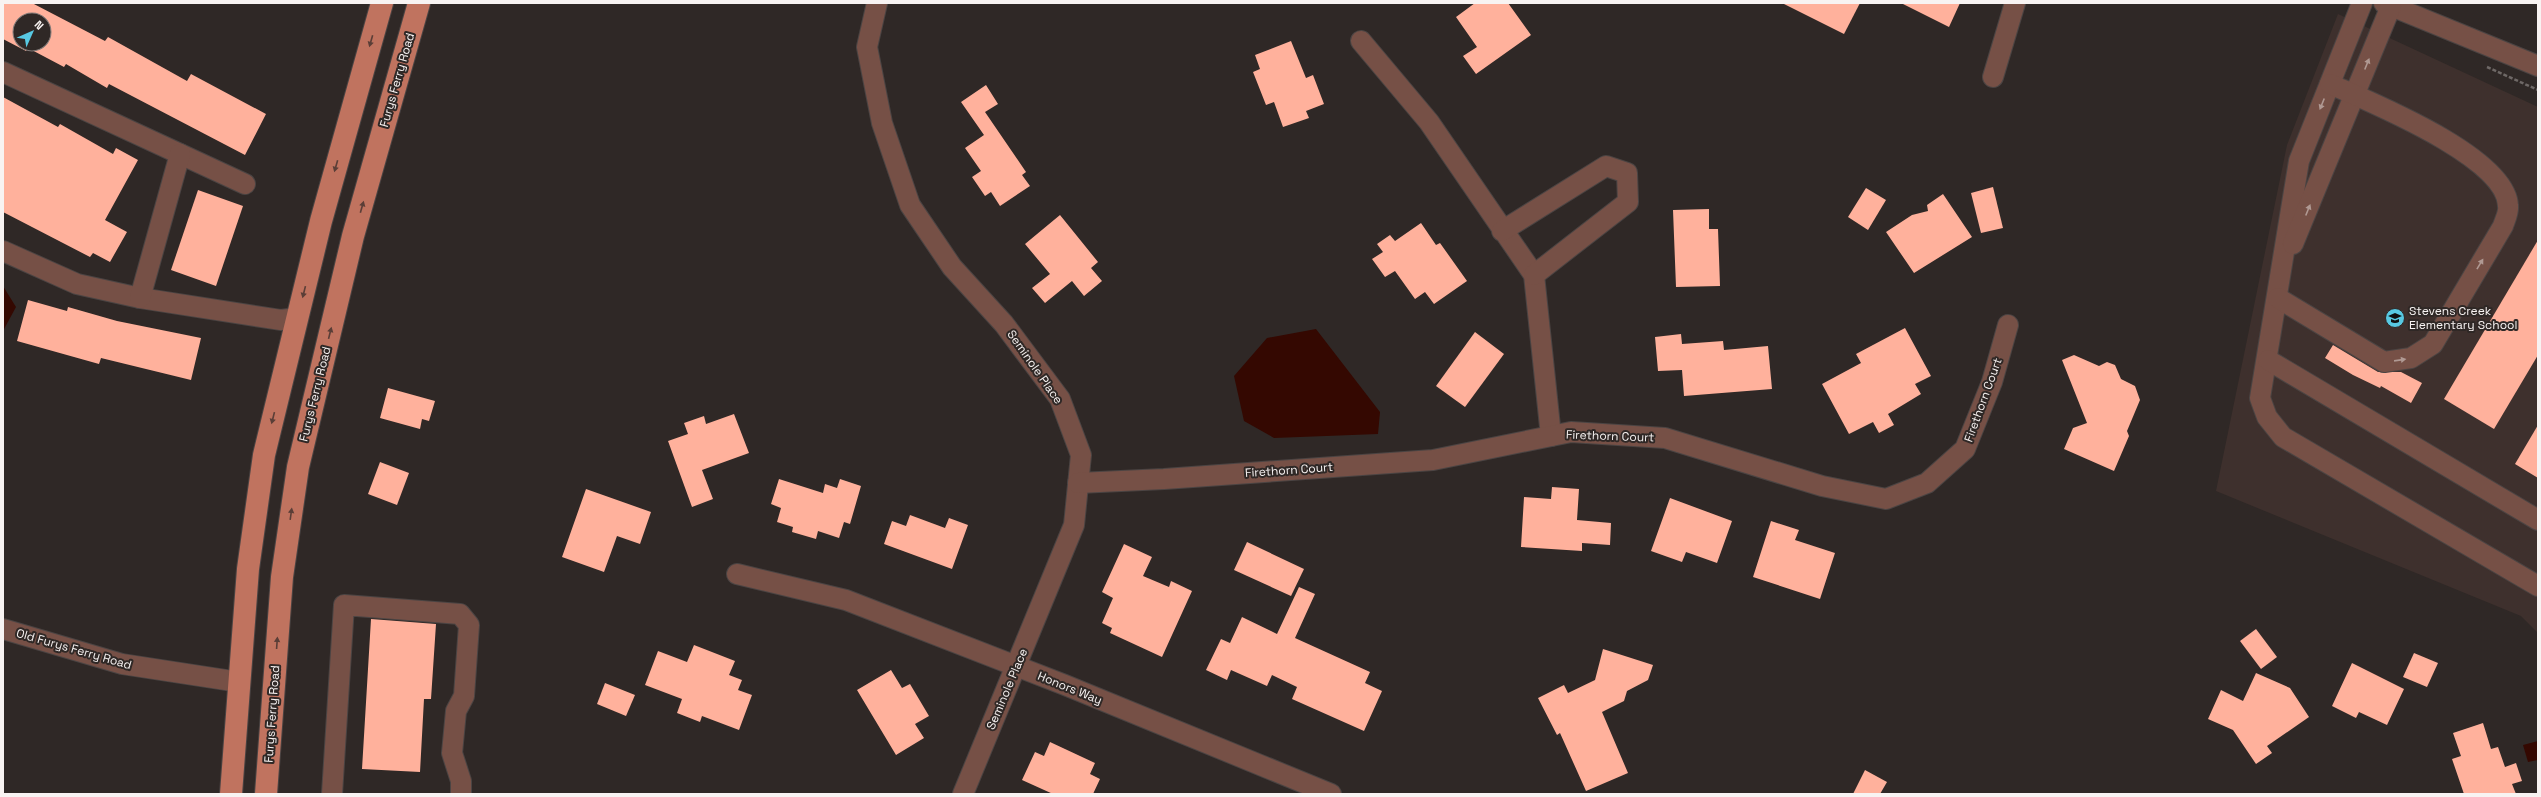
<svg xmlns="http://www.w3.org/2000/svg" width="2541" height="797" font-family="'Space Grotesk',sans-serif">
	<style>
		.built { fill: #3e302d }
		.water { fill: #340801 }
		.building { fill: #ffb19c; fill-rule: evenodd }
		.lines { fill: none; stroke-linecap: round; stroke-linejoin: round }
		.minor-casing { stroke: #4b4443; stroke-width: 22 }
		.major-casing { stroke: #4b4443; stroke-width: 24 }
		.path { stroke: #6e6866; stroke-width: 2.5; stroke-dasharray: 4 2; stroke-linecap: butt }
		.minor { stroke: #765046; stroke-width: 20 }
		.major { stroke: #c0735f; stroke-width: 22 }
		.oneway { fill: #5a3e37 }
		.oneway2 { fill: #b09993 }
		.labels { text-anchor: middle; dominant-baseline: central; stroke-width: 4; stroke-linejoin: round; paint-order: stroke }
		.street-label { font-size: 12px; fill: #f8f3f2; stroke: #2f2826 }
		.poi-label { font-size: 12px; fill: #f8f3f2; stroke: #2f2826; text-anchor: start }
	</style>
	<rect width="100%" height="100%" fill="#2f2826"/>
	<path class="built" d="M2338,14L2538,107V633L2521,616L2216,491L2287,145Z"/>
	<g class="water">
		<path d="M3,286L16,307L3,331Z"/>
		<path d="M1316,329L1380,412L1378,434L1274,438L1244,421L1234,376L1267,338Z"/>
		<path d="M2538,741V760L2528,762L2523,745Z"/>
	</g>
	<g class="building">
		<path d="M3,3H32L105,41L108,37L187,81L191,74L266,114L245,155L109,84L107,88L66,64L64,67L28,48L26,51L3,39ZM20,20H44V44H20Z"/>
		<path d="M1475,3H1508L1531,35L1476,74L1463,56L1477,47L1456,17Z"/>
		<path d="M1782,3H1860L1844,34Z"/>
		<path d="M1901,3H1960L1949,27Z"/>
		<path d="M1291,41L1306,78L1313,75L1324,104L1306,111L1309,118L1283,127L1274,102L1266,105L1253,72L1260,69L1255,55Z"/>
		<path d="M986,85L998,104L985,112L1026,172L1022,175L1030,186L1000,206L991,192L985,196L972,177L981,171L965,148L984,135L961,102Z"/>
		<path d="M3,97L58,127L60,124L113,154L116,148L138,160L105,220L127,232L110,262L93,253L90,257L3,212Z"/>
		<path d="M1993,187L2003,228L1981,233L1971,193Z"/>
		<path d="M1866,188L1886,200L1868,230L1848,217Z"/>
		<path d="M198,190L243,206L216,286L171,270Z"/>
		<path d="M1943,194L1972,237L1914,273L1886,232L1912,215L1928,211L1927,205Z"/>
		<path d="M1709,209V229H1718L1720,286L1676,287L1673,210Z"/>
		<path d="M1060,215L1098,262L1091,268L1102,281L1084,296L1072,281L1045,303L1032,288L1050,274L1025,244Z"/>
		<path d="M1421,223L1436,245L1440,243L1467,281L1434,304L1425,292L1415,299L1395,271L1385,277L1372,259L1383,252L1377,244L1390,235L1395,241Z"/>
		<path d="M2538,240V355L2494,429L2444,399Z"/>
		<path d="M28,300L67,311L68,307L117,321L201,338L191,380L101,358L99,364L17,341Z"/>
		<path d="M1905,328L1931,376L1915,384L1921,394L1888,414L1894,425L1879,433L1873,422L1849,434L1822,384L1861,363L1856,354Z"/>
		<path d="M1475,332L1504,354L1465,407L1436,386Z"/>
		<path d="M1681,334L1682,344L1723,341L1724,350L1768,346L1772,389L1684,396L1682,370L1658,371L1655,337Z"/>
		<path d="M2333,345L2378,372H2401L2422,383L2411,403L2381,386L2380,388L2353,375L2325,358Z"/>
		<path d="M2074,355L2099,366L2107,362L2115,365L2121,379L2135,386L2140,400L2127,431L2129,436L2114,471L2064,449L2073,428L2087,423L2062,360Z"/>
		<path d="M388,388L435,401L429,421L422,419L420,429L380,418Z"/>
		<path d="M734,414L749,453L702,470L713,499L692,507L668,441L688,434L684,423L704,416L706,424Z"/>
		<path d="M2538,425V478L2515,464Z"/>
		<path d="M380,462L409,473L397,505L368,494Z"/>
		<path d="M779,479L823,493L825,484L837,488L840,479L861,486L850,524L844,522L839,538L818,531L816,539L792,532L793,527L777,522L781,508L771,504Z"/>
		<path d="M1552,487L1579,489L1577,520L1611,523L1610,545L1582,543V551L1521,547L1524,497L1551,499Z"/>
		<path d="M586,489L651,512L640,544L617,536L604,572L562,557Z"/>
		<path d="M1670,498L1732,521L1717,563L1686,552L1682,562L1651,551Z"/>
		<path d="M910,515L945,528L949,518L968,525L952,569L884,544L892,521L906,526Z"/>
		<path d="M1771,521L1799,530L1795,540L1835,553L1820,599L1753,577Z"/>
		<path d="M1247,542L1304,569L1291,596L1234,570Z"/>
		<path d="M1124,544L1152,557L1143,576L1169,587L1171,581L1192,591L1162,657L1110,633L1112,628L1102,623L1113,598L1102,592Z"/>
		<path d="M1299,587L1315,594L1295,638L1370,672L1365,683L1382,691L1364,731L1292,699L1297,687L1272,675L1267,686L1231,670L1227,680L1206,670L1221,639L1230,643L1242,617L1277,634Z"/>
		<path d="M371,619L436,624L431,699H424L420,772L362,769Z"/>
		<path d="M2256,629L2277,657L2261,669L2240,641Z"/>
		<path d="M694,645L735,661L729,675L742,680L738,690L752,695L739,730L702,716L700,722L677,713L682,699L645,685L658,651L687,662Z"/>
		<path d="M1603,649L1653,665L1648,680L1627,691L1624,701L1602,712L1628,773L1586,791L1560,733L1557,735L1538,698L1564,685L1568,693L1595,680Z"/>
		<path d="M2414,653L2438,663L2427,687L2403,677Z"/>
		<path d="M2352,663L2404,689L2387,725L2359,712L2356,718L2332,706Z"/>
		<path d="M891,670L902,688L910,684L929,716L915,724L924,738L896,755L857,690Z"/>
		<path d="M2256,673L2290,688L2309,717L2267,746L2272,753L2256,764L2233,730L2208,719L2221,690L2243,701Z"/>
		<path d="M605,683L635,695L626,716L597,704Z"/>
		<path d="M2483,723L2491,749L2498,747L2505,767L2516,763L2522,781L2512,784L2516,794H2464L2452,759L2461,756L2453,733Z"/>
		<path d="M1050,742L1095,763L1090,774L1100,779L1093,794H1053L1022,780L1035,752L1044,756Z"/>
		<path d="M1865,770L1887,782L1880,794H1853Z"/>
	</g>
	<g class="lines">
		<g class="minor-casing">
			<g id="minor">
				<path d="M877,3L867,47L882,123L910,205L952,267L1004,324L1060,399L1081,455L1074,525L963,794"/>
				<path d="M2362,3L2299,161L2260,398L2267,417L2283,437L2538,586"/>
				<path d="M2384,3L2538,66"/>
				<path d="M1361,41L1429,122L1534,275L1551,436"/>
				<path d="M3,72L245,184"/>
				<path d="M1993,77L2015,3"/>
				<path d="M1502,231L1606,166L1627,173L1628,202L1534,275"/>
				<path d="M2293,244L2391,6"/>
				<path d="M3,251L77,284L140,298L281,320L297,318"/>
				<path d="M140,298L180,154"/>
				<path d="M2278,298L2384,362L2411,358L2433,344L2503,226C2505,220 2509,212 2508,206C2507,157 2370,102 2330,84"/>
				<path d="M2268,360L2538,520"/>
				<path d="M1078,483L1164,479L1433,460L1571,432L1665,438L1822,486L1886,499L1927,483L1965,449L1992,382L2008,325"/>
				<path d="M737,574L846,600L1065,685L1331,794"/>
				<path d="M3,629L122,664L239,682"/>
				<path d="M332,794L344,605L460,614L469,625L464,696L456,711L452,753L461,781V794"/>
			</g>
		</g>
		<g class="major-casing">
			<g id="major">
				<path d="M231,794L248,569L264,455L321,221L382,3"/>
				<path d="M266,794L282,577L298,467L353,236L419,3"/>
			</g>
		</g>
		<path class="path" d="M2487,67L2538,90"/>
		<use href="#minor" class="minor"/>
		<use href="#major" class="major"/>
	</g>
	<defs><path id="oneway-solid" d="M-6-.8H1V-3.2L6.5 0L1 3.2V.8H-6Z"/></defs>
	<g class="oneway">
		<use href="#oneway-solid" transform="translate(371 41) rotate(106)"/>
		<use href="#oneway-solid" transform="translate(336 166) rotate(106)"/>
		<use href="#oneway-solid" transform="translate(362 207) rotate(-74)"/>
		<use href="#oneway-solid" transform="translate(304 292) rotate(104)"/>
		<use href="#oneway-solid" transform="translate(330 333) rotate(-76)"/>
		<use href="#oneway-solid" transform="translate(273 418) rotate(104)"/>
		<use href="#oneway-solid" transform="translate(291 514) rotate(-82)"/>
		<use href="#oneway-solid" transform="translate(277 643) rotate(-86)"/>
	</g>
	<g class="oneway2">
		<use href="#oneway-solid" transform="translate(2367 64) rotate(-68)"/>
		<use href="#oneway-solid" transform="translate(2322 104) rotate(112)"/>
		<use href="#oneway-solid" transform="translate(2308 210) rotate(-68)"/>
		<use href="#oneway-solid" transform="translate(2480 264) rotate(-59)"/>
		<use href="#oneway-solid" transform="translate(2400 360) rotate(-8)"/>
	</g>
	<defs>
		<g id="school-disc" transform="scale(1)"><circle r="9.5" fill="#58c9e3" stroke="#2f2826"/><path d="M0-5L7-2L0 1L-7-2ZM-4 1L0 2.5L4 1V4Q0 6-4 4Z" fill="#111"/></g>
	</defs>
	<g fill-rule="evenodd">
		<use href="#school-disc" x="2395" y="318"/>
	</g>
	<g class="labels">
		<g class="street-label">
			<text transform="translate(397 80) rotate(-74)">Furys Ferry Road</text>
			<text transform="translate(1035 367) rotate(55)">Seminole Place</text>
			<text transform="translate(315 394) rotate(-76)">Furys Ferry Road</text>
			<text transform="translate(1983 400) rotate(-70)">Firethorn Court</text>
			<text transform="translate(1610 436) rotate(2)">Firethorn Court</text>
			<text transform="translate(1289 470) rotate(-4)">Firethorn Court</text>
			<text transform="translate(74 649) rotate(16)">Old Furys Ferry Road</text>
			<text transform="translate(1070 688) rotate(22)">Honors Way</text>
			<text transform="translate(1007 689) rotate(-67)">Seminole Place</text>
			<text transform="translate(272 714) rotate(-86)">Furys Ferry Road</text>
		</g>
		<g class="poi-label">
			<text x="2409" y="311">Stevens Creek<tspan x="2409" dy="14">Elementary School</tspan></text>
		</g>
	</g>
	<rect width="2541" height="797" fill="none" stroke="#f8f3f2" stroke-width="8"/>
	<g transform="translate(32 32) rotate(45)"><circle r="19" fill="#2f2826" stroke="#7f7978"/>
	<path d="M0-3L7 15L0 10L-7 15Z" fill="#58c9e3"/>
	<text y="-6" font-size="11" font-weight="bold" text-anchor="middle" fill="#f8f3f2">N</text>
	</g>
</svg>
